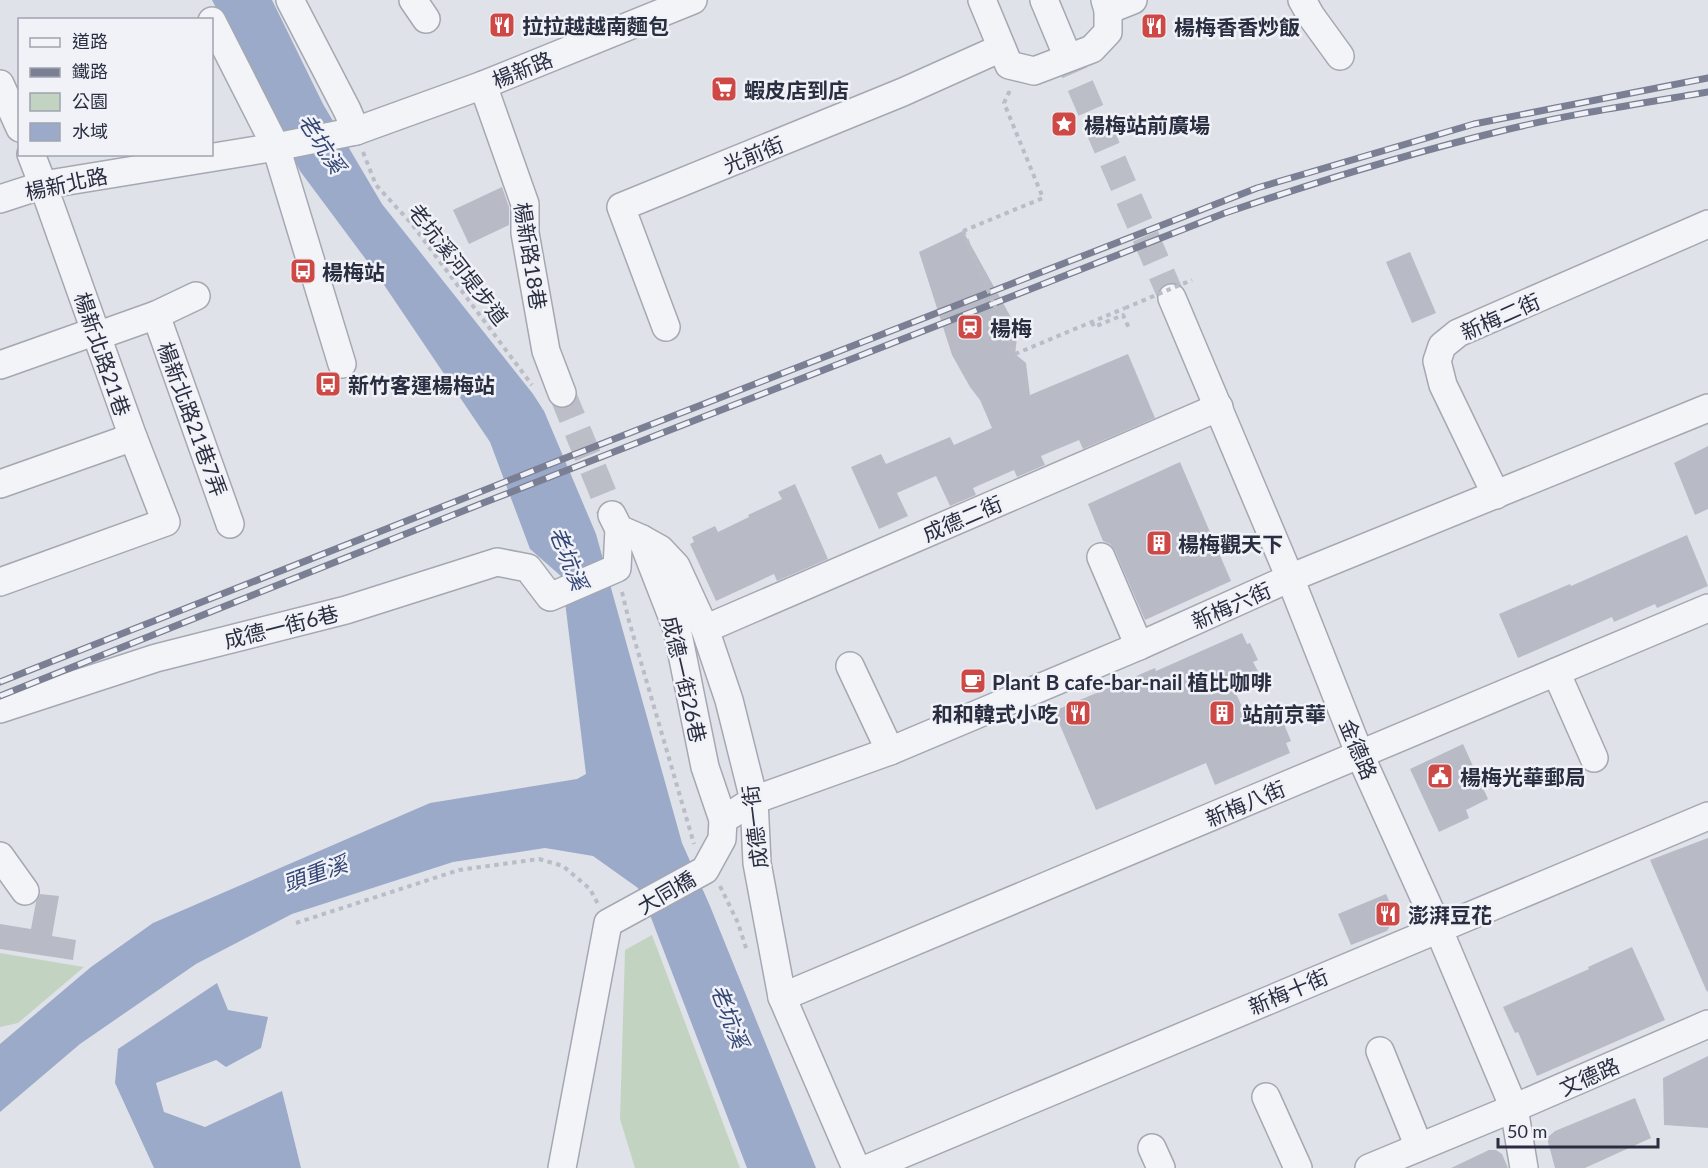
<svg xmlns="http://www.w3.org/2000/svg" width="1708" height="1168" font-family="Lato,'Noto Sans TC',sans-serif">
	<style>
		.green { fill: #c3d3c2 }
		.water { fill: #9caac9 }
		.building { fill: #b8bbc6 }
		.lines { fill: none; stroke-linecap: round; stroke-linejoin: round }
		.minor-tunnel { stroke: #bbbec7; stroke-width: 27; stroke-dasharray: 27 14; stroke-linecap: butt }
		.minor-casing { stroke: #a5a8b3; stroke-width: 30 }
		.path { stroke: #babdc5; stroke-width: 4; stroke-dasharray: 4.5 4.5; stroke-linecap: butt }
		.minor { stroke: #f3f4f8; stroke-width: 27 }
		.rail-casing { stroke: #7a7f93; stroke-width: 7 }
		.rail { stroke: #f0f2f7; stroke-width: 4.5; stroke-dasharray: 14; stroke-linecap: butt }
		.path-bridge { stroke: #babdc5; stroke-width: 4; stroke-dasharray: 4.5 4.5; stroke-linecap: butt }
		.labels { text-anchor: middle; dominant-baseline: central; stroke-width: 5; stroke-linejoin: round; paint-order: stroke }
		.poi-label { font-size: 21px; font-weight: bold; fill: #292e41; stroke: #f0f2f7; text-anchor: start }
		.street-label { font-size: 21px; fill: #292e41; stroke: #f0f2f7 }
		.water-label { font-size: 22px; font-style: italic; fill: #334575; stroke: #f0f2f7 }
	</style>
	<rect width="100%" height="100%" fill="#e0e2e9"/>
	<g class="green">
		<path d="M652,935L740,1168H635L620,1119L625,950Z"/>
		<path d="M0,953L84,967L18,1023L0,1027Z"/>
	</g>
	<g class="water">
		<path d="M212,0H272L323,104L382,204L533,394L544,411L596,534L682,843L710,906L816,1168H747L650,915L638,888L593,856L545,848L453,862L292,914L196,964L80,1044L0,1112V1044L91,967L153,923L430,803L577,779L586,774L562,577L530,549L490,442L376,273L300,171Z"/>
		<path d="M217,983L228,1010L268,1017L261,1048L226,1067L216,1060L156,1083L164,1112L205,1127L282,1091L301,1168H154L115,1083L118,1049Z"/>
	</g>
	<g class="building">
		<path d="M502,187L509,207V225L469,244L453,210Z"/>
		<path d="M963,231L1018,330L1015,354L1026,363L1030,395L1128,354L1155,418L1083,449L1079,440L1041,456L1045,465L1017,477L1014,470L973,488L976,495L950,506L936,476L897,493L908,516L879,529L851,467L881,454L886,464L950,437L954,445L992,428L980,400L970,387L952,355L919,252Z"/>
		<path d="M1410,252L1436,313L1412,323L1386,262Z"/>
		<path d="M1708,446V509L1695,515L1674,463Z"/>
		<path d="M1180,462L1231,581L1145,620L1115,551L1110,544L1103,541L1088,504Z"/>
		<path d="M795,484L828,559L777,581L774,574L716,601L690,544L694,542L692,537L715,526L718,532L749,517L748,515L782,499L778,492Z"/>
		<path d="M1687,535L1708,586L1657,608L1655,604L1614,622L1612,617L1518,658L1499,614L1570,584L1571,586Z"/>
		<path d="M1242,633L1247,644L1250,643L1258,660L1253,662L1259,673L1232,685L1251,726L1272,717L1277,727L1284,724L1291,741L1286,743L1290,753L1215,785L1206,763L1096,810L1054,711L1155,668L1156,671Z"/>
		<path d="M1463,744L1488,799L1466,810L1469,818L1439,832L1410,769Z"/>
		<path d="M1708,838V991L1707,992L1650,860Z"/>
		<path d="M40,894L59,896L52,936L76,940L73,960L0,949V924L31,929L36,902Z"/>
		<path d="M1386,894L1396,916L1387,931L1351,945L1338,914Z"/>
		<path d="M1632,947L1665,1020L1537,1076L1518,1032L1515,1033L1503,1007L1589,969L1588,967Z"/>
		<path d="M1708,1056V1128L1664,1125L1663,1078Z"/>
		<path d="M1635,1098L1651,1138L1585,1168H1555L1547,1138L1555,1131Z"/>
		<path d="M1489,1150H1496L1502,1154L1508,1168H1451Z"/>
	</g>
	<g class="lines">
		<g class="minor-tunnel">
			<path d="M1064,48L1172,298"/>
			<path d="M562,393L612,515"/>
		</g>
		<g class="minor-casing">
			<g id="minor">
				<path d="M290,0L347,110L356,131"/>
				<path d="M413,0L426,19"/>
				<path d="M982,0L1009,65L1034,71L1092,49L1108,32V10L1105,0"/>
				<path d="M1044,0L1064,48"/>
				<path d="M1302,0L1311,16L1340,56"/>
				<path d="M1108,10L1133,0"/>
				<path d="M212,21L276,147L342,364"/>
				<path d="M0,84L20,128"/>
				<path d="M483,85L525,204V233L546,351L562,393"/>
				<path d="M0,199L43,185L276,147L356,131L483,85L693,0"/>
				<path d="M1172,298L1290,578L1360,755L1438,928L1514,1108L1524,1168"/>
				<path d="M156,315L230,524"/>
				<path d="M666,327L621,207L903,92L1001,48"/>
				<path d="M97,336L156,315L196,296"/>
				<path d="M0,365L96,331"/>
				<path d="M0,484L133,437"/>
				<path d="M1496,495L1443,385L1437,361L1442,346L1458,333L1708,224"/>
				<path d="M612,515L619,529L642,539L660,549L676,566L705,629L729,700L754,800L757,863L782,997L856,1168"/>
				<path d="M642,539L677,629L705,767L723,820"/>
				<path d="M1101,557L1139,646"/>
				<path d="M0,582L166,522L133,437L43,185L31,154"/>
				<path d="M705,629L1219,407"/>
				<path d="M850,666L890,751"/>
				<path d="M1556,672L1594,758"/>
				<path d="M0,709L156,658L346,610L497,562L528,568L550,597L617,568L619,529"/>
				<path d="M0,856L25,891"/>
				<path d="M782,997L1708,608"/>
				<path d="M1380,1051L1419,1147"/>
				<path d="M1266,1097L1298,1168"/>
				<path d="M1152,1148L1161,1168"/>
				<path d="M562,1168L608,923L705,870L722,839L723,820L754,800L890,751L1139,646L1290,578L1708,408"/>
				<path d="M869,1168L1708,816"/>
				<path d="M1369,1168L1514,1108L1708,1024"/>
			</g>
		</g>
		<g class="path">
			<path d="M363,152L376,185L411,223L532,385"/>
			<path d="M963,231L1043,198L1004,103L1011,88"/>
			<path d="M1092,322L1094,327L1123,315L1129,328"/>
			<path d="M1015,354L1125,308"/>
			<path d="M622,592L629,621L694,844"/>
			<path d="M720,886L738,923L747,951"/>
			<path d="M296,923L459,870L539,859L563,866L590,889L598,904"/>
		</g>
		<use href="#minor" class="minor"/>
		<g class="rail-casing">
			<g id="rail">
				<path d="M0,682L568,457L1257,188L1474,124L1708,78"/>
				<path d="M0,696L483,503L1225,213C1316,182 1407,154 1501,131C1569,114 1639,104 1708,92"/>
			</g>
		</g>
		<use href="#rail" class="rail"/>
		<g class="path-bridge">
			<path d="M963,231L1015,354"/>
			<path d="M1125,308L1192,280"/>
		</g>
	</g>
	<defs>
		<g id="restaurant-square" transform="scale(1.35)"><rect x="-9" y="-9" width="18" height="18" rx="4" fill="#ce4946" stroke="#f0f2f7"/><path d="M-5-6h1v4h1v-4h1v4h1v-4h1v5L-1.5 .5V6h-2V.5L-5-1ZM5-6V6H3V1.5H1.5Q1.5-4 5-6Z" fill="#fff"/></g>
		<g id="supermarket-square" transform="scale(1.35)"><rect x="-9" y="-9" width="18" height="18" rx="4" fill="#ce4946" stroke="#f0f2f7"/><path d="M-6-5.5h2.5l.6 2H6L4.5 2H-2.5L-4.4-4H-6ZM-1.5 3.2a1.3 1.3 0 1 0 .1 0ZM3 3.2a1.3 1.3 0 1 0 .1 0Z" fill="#fff"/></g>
		<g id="sight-square" transform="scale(1.35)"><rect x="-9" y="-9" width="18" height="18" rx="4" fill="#ce4946" stroke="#f0f2f7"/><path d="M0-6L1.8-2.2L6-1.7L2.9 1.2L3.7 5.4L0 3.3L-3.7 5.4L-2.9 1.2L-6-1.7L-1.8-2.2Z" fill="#fff"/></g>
		<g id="bus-square" transform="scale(1.35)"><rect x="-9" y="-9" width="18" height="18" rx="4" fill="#ce4946" stroke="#f0f2f7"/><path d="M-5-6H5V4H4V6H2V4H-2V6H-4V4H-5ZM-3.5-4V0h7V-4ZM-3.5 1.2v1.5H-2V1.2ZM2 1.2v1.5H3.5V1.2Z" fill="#fff"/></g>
		<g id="station-square" transform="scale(1.35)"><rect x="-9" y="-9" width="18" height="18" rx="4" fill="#ce4946" stroke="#f0f2f7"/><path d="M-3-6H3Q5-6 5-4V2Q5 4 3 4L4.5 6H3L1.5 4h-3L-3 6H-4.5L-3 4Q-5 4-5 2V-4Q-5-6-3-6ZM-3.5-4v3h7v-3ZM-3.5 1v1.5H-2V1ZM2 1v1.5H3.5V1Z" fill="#fff"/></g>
		<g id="building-square" transform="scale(1.35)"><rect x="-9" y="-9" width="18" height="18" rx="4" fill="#ce4946" stroke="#f0f2f7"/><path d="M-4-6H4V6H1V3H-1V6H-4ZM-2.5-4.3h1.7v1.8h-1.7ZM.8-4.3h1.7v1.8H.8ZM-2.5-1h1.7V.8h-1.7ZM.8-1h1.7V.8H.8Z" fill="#fff"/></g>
		<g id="cafe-square" transform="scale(1.35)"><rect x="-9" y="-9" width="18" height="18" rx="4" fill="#ce4946" stroke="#f0f2f7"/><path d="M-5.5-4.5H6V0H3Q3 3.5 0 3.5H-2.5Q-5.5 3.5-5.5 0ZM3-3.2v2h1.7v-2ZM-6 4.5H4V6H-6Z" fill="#fff"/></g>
		<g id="civic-square" transform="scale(1.35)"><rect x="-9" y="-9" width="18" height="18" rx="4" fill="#ce4946" stroke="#f0f2f7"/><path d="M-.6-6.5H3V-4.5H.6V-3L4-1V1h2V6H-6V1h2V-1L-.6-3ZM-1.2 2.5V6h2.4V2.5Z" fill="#fff"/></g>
	</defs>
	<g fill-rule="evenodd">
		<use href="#restaurant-square" x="502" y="25"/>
		<use href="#restaurant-square" x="1154" y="26"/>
		<use href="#supermarket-square" x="724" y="89"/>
		<use href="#sight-square" x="1064" y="124"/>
		<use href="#bus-square" x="303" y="271"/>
		<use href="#station-square" x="970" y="327"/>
		<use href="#bus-square" x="328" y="384"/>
		<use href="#building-square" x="1159" y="543"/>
		<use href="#cafe-square" x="973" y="681"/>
		<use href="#restaurant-square" x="1078" y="713"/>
		<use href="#building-square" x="1222" y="713"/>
		<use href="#civic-square" x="1440" y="776"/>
		<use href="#restaurant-square" x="1388" y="914"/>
	</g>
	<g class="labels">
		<g class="poi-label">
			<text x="522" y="25">拉拉越越南麵包</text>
			<text x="1174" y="26">楊梅香香炒飯</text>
			<text x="744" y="89">蝦皮店到店</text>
			<text x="1084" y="124">楊梅站前廣場</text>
			<text x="322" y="271">楊梅站</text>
			<text x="990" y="327">楊梅</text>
			<text x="348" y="384">新竹客運楊梅站</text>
			<text x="1178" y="543">楊梅觀天下</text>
			<text x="992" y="681">Plant B cafe-bar-nail 植比咖啡</text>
			<text x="1058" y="713" text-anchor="end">和和韓式小吃</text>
			<text x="1242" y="713">站前京華</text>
			<text x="1460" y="776">楊梅光華郵局</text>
			<text x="1408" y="914">澎湃豆花</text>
		</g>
		<g class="street-label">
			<text transform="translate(522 69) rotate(-22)">楊新路</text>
			<text transform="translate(753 154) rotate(-22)">光前街</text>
			<text transform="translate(66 183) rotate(-12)">楊新北路</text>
			<text transform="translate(531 256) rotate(81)">楊新路18巷</text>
			<text transform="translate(459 264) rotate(52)">老坑溪河堤步道</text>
			<text transform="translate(1500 316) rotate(-24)">新梅二街</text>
			<text transform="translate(103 354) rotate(71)">楊新北路21巷</text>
			<text transform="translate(193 419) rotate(70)">楊新北路21巷7弄</text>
			<text transform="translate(962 518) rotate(-23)">成德二街</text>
			<text transform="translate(1231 605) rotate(-24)">新梅六街</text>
			<text transform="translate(281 626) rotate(-14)">成德一街6巷</text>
			<text transform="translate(685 679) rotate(77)">成德一街26巷</text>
			<text transform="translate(1359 749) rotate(67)">金德路</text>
			<text transform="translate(1245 803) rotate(-23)">新梅八街</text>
			<text transform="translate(754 827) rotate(-97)">成德一街</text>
			<text transform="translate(666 892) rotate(-30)">大同橋</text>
			<text transform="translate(1288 991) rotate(-23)">新梅十街</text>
			<text transform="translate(1589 1076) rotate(-24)">文德路</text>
		</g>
		<g class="water-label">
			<text transform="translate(322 143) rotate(57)">老坑溪</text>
			<text transform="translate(569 558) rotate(68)">老坑溪</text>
			<text transform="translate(315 873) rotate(-19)">頭重溪</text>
			<text transform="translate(730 1016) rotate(69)">老坑溪</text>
		</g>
	</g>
	<rect x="18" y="18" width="195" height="138" fill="#f0f2f7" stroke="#a0a4ae" stroke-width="1.5"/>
	<rect x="30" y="38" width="30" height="9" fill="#f3f4f8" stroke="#a0a4ae" stroke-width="1.5"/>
	<text x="72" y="48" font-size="18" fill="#292e41">道路</text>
	<rect x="30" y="68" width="30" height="9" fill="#7a7f93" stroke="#a0a4ae" stroke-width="1.5"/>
	<text x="72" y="78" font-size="18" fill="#292e41">鐵路</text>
	<rect x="30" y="93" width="30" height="18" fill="#c3d3c2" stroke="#a0a4ae" stroke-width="1.5"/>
	<text x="72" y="108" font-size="18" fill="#292e41">公園</text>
	<rect x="30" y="123" width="30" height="18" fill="#9caac9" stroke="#a0a4ae" stroke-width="1.5"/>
	<text x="72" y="138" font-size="18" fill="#292e41">水域</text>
	<path d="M1498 1138v9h160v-9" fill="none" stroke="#292e41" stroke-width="3"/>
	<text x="1507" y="1138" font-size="18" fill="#292e41" stroke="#f0f2f7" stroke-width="4.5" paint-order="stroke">50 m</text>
</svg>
